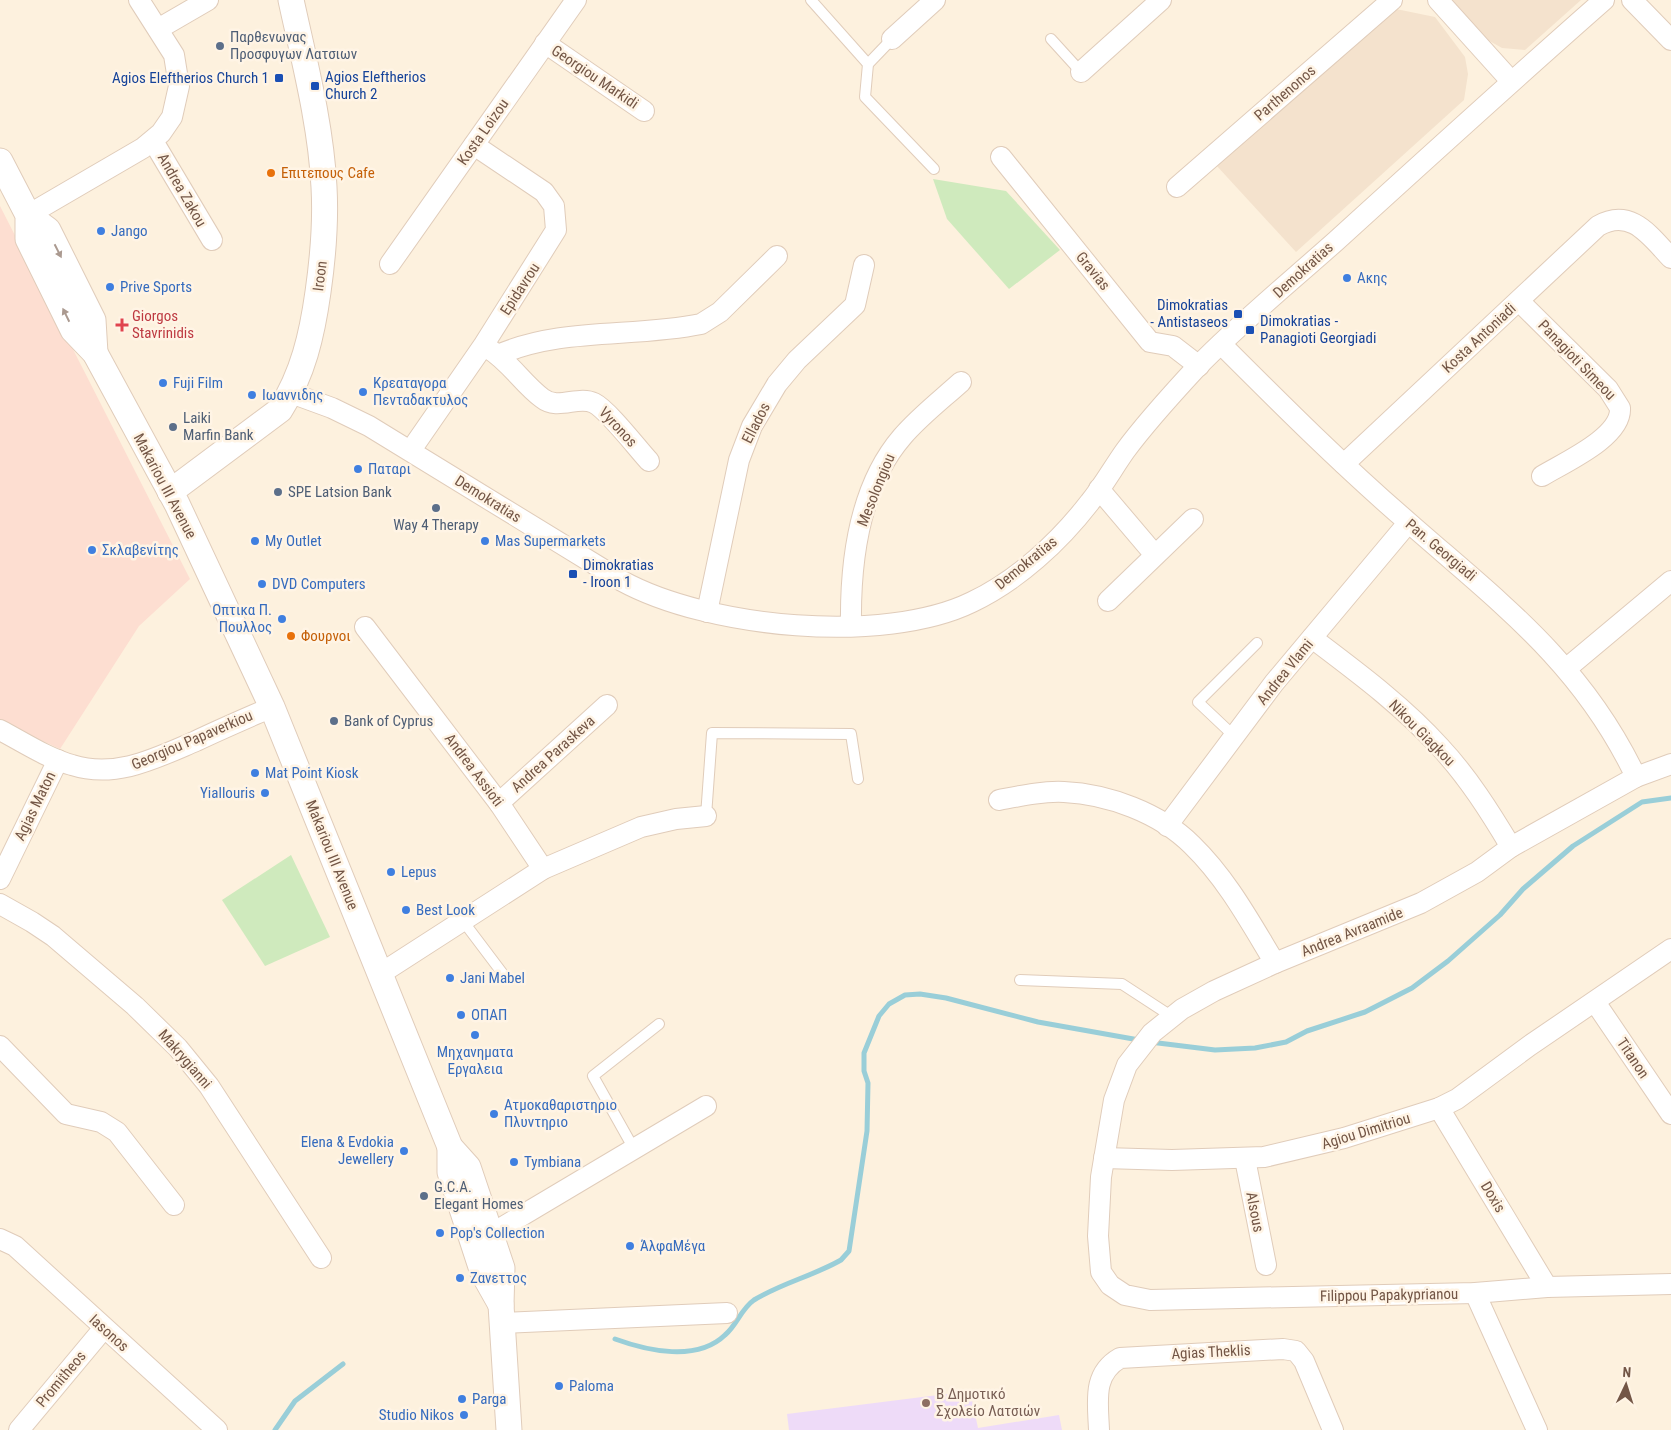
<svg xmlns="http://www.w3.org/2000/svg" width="1671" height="1430" font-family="'Roboto Condensed',sans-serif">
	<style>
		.residential { fill: #f4e2cd }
		.commercial { fill: #fdded1 }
		.education { fill: #eedbf8 }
		.green { fill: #cfeabd }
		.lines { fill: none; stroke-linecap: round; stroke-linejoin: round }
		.stream { stroke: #99ced8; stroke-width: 5 }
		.service-casing { stroke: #e0ccba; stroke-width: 12 }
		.minor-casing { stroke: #e0ccba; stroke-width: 22 }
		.tertiary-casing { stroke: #e0ccba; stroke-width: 27 }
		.service { stroke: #fff; stroke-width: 10 }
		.minor { stroke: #fff; stroke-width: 20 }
		.tertiary { stroke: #fff; stroke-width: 25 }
		.oneway { fill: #ab9a90 }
		.service-dot { fill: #5c6f8a; stroke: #fff4e5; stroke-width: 2 }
		.transit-dot { fill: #1a4fb4; stroke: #fff4e5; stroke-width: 2 }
		.food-dot { fill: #e8710a; stroke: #fff4e5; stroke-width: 2 }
		.shop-dot { fill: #3f7fe0; stroke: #fff4e5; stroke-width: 2 }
		.health-dot { fill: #e0444e; stroke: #fff4e5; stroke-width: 2 }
		.education-dot { fill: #8d6e63; stroke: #fff4e5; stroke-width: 2 }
		.labels { text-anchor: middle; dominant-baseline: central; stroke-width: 5; stroke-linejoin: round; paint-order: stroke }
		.service-label { font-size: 15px; fill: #4e5e75; stroke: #fff4e5; text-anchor: start }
		.transit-label { font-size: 15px; fill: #164399; stroke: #fff4e5; text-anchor: start }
		.street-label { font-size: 15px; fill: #735646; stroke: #fff4e5 }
		.food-label { font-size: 15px; fill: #c56008; stroke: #fff4e5; text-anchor: start }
		.shop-label { font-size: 15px; fill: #366cbe; stroke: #fff4e5; text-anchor: start }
		.health-label { font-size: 15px; fill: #be3a42; stroke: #fff4e5; text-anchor: start }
		.education-label { font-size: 15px; fill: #785e54; stroke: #fff4e5; text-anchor: start }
	</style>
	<rect width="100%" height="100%" fill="#fdf1de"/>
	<g class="residential">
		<path d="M1452,0H1581L1525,50L1502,48L1486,39Z"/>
		<path d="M1396,9L1435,17L1465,57L1468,74L1464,100L1296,252L1216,165Z"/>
	</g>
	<path class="commercial" d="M0,206L190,579L139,626L60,749L0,721Z"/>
	<path class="education" d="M970,1391L978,1428L1059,1415L1062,1430H789L787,1414Z"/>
	<g class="green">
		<path d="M933,179L1006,191L1060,250L1009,289L947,219Z"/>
		<path d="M291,855L330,937L265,966L222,900Z"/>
	</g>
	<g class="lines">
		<g class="stream">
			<path d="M1150,1042L1215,1050L1255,1048L1286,1042L1307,1031L1365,1012L1412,988L1448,961L1500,915L1523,889L1573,846L1642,802L1671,798"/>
			<path d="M615,1339C648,1351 697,1362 725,1335C737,1325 741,1309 754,1300C782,1283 813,1276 841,1260L849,1251L867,1131L868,1083L864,1071V1053L879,1016L889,1004L905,995L920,994L946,998L1038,1022L1139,1040"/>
			<path d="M275,1430L295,1401L343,1364"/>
		</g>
		<g class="service-casing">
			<g id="service">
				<path d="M811,0L868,64"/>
				<path d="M892,39L868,64L865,97L934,169"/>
				<path d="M1051,39L1081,72"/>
				<path d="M1234,736L1198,702L1257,643"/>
				<path d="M706,816L712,733L851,734L858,779"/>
				<path d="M463,921L503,974"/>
				<path d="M1020,980L1122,984L1171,1016"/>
				<path d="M634,1149L593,1076L659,1024"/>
			</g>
		</g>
		<g class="minor-casing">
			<g id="minor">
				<path d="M1438,0L1511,81"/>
				<path d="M1632,0L1671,40"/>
				<path d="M158,29L208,0"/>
				<path d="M892,39L935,0"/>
				<path d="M545,43L644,111"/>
				<path d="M1081,72L1161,0"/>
				<path d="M153,141L212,240"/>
				<path d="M1001,157L1150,342L1173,346L1199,366"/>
				<path d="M1177,187L1392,0"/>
				<path d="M28,215L143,148L161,133L172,117L179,86L174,55L139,0"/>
				<path d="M390,264L576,0"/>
				<path d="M1519,301L1608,389L1620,408C1622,437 1565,462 1542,476"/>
				<path d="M1221,344C1282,405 1343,466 1408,522C1499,602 1582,663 1636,777"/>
				<path d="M489,349C510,362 523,384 542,398C558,411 578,395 594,403C608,410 637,448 649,461"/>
				<path d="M498,355C562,327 633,338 701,324L720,312L777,256"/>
				<path d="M291,393L332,408L369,426L622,581C708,628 884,645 972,602C1018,580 1059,542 1090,502C1103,486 1113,468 1125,451C1147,421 1173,393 1198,366C1241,322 1290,282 1336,241C1425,160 1514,79 1604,0"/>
				<path d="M411,450L483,346L556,230L554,206L544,192L474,145"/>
				<path d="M1344,464L1598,226C1631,207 1650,236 1671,258"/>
				<path d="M1099,489L1155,555"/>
				<path d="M1108,601L1193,519"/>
				<path d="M707,612L739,460L752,426L777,384L797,360L855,305L864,265"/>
				<path d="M851,626C850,563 859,487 902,437C919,417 941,400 961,382"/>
				<path d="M365,627L499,803L543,869"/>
				<path d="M1312,638C1357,672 1403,706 1440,747C1468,777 1490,812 1511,847"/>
				<path d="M1567,668L1671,581"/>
				<path d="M0,730C23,742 47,758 72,765C116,779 156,758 196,741C221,729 247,718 272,707"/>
				<path d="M1671,764L1636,777L1511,847L1477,872L1421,903L1275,963L1214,991L1182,1009L1152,1033L1127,1065L1114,1100L1101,1177L1098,1236L1101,1272L1110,1285L1125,1295L1150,1300L1475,1293L1547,1287L1671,1284"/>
				<path d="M999,800C1020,796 1042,791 1064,792C1108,794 1160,813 1192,845C1227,879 1250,922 1275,963"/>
				<path d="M499,803L607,705"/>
				<path d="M1167,826L1274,683L1408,523"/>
				<path d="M0,879L58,760"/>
				<path d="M0,904L32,922L53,936L135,1006L178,1048L209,1086L321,1258"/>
				<path d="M380,974L543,869L641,827L676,819L706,816"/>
				<path d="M1595,1002L1671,1114"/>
				<path d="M0,1046L66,1114L101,1122L117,1132L174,1205"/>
				<path d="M1439,1108L1547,1287"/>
				<path d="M1104,1158L1172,1160L1264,1157L1344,1138L1439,1108L1457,1099L1529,1046L1671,949"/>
				<path d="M1245,1159L1266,1265"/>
				<path d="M491,1234L706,1106"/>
				<path d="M0,1239L15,1246L217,1430"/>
				<path d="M1475,1293L1537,1430"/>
				<path d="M503,1323L727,1313"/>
				<path d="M19,1430L104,1328"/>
				<path d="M1099,1430C1098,1402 1092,1374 1120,1358L1283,1349L1296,1351L1304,1361L1333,1430"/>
			</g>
		</g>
		<g class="tertiary-casing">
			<g id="tertiary">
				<path d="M0,161L28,215V239L73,330L95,353L177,504L272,707L450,1147L468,1167L502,1268L501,1305L509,1430"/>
				<path d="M28,215L48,230L93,320L95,353"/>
				<path d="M170,492L280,410C303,374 312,335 318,292C323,257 326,222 324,187C321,125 304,60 291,0"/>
				<path d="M450,1147V1172L483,1273L501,1305"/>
			</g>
		</g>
		<use href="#service" class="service"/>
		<use href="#minor" class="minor"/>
		<use href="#tertiary" class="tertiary"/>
	</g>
	<defs><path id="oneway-solid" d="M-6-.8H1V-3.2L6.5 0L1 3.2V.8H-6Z" transform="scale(1.25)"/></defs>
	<g class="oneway">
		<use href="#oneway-solid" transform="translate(58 251) rotate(63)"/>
		<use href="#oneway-solid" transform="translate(66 315) rotate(-116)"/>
	</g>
	<g class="service-dot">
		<circle cx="220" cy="46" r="5"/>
		<circle cx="173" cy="427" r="5"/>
		<circle cx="278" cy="492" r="5"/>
		<circle cx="436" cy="508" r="5"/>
		<circle cx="334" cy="721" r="5"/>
		<circle cx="424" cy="1196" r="5"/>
	</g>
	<g class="transit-dot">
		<rect x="274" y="73" width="10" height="10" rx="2.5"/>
		<rect x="310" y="81" width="10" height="10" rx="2.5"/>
		<rect x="1233" y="309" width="10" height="10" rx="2.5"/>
		<rect x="1245" y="325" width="10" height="10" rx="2.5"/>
		<rect x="568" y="569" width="10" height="10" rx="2.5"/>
	</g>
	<g class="food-dot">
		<circle cx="271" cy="173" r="5"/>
		<circle cx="291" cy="636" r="5"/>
	</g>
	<g class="shop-dot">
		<circle cx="101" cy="231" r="5"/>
		<circle cx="1347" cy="278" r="5"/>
		<circle cx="110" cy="287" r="5"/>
		<circle cx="163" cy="383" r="5"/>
		<circle cx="363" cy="392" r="5"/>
		<circle cx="252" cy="395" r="5"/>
		<circle cx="358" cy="469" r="5"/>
		<circle cx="255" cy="541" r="5"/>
		<circle cx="485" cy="541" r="5"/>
		<circle cx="92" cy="550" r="5"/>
		<circle cx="262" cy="584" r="5"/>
		<circle cx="282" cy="619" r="5"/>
		<circle cx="255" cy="773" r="5"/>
		<circle cx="265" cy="793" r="5"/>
		<circle cx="391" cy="872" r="5"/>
		<circle cx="406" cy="910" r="5"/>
		<circle cx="450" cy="978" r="5"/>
		<circle cx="461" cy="1015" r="5"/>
		<circle cx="475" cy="1035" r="5"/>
		<circle cx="494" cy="1114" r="5"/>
		<circle cx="404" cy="1151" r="5"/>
		<circle cx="514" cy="1162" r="5"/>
		<circle cx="440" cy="1233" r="5"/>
		<circle cx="630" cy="1246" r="5"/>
		<circle cx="460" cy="1278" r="5"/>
		<circle cx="559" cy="1386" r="5"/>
		<circle cx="462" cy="1399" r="5"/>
		<circle cx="464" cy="1415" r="5"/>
	</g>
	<path class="health-dot" d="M119.5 317.5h5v5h5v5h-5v5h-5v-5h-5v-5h5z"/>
	<circle class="education-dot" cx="926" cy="1403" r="5"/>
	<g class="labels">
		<g class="service-label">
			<text x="230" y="37">Παρθενωνας<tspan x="230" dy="17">Προσφυγων Λατσιων</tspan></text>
			<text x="183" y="418">Laiki<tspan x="183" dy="17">Marfin Bank</tspan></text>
			<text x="288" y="492">SPE Latsion Bank</text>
			<text x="436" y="525" text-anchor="middle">Way 4 Therapy</text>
			<text x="344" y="721">Bank of Cyprus</text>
			<text x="434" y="1187">G.C.A.<tspan x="434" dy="17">Elegant Homes</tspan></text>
		</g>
		<g class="transit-label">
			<text x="325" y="77">Agios Eleftherios<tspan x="325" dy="17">Church 2</tspan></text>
			<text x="269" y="78" text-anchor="end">Agios Eleftherios Church 1</text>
			<text x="1228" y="305" text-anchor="end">Dimokratias<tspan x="1228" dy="17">- Antistaseos</tspan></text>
			<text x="1260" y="321">Dimokratias -<tspan x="1260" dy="17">Panagioti Georgiadi</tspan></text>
			<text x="583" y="565">Dimokratias<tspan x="583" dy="17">- Iroon 1</tspan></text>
		</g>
		<g class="street-label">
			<text transform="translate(595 77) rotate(34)">Georgiou Markidi</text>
			<text transform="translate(1285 93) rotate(-41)">Parthenonos</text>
			<text transform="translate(483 132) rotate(-55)">Kosta Loizou</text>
			<text transform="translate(182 190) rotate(60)">Andrea Zakou</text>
			<text transform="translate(1303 270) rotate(-42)">Demokratias</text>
			<text transform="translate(1093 271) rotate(51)">Gravias</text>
			<text transform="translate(320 276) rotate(-83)">Iroon</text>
			<text transform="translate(520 289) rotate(-57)">Epidavrou</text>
			<text transform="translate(1479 338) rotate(-43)">Kosta Antoniadi</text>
			<text transform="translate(1577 360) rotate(46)">Panagioti Simeou</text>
			<text transform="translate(756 423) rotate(-63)">Ellados</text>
			<text transform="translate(618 427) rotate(47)">Vyronos</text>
			<text transform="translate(165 486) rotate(62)">Makariou III Avenue</text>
			<text transform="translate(876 490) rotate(-68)">Mesolongiou</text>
			<text transform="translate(488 499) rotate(32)">Demokratias</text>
			<text transform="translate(1441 550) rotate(40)">Pan. Georgiadi</text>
			<text transform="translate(1026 563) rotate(-39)">Demokratias</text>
			<text transform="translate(1285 672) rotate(-51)">Andrea Vlami</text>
			<text transform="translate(1422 733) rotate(45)">Nikou Giagkou</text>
			<text transform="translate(192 740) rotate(-23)">Georgiou Papaverkiou</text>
			<text transform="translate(553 754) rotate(-42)">Andrea Paraskeva</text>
			<text transform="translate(474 770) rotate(53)">Andrea Assioti</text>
			<text transform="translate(35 806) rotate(-64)">Agias Maton</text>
			<text transform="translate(332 855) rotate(68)">Makariou III Avenue</text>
			<text transform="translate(1352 932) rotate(-22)">Andrea Avraamide</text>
			<text transform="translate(1633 1058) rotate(56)">Titanon</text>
			<text transform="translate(185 1059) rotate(49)">Makrygianni</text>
			<text transform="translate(1366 1131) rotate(-17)">Agiou Dimitriou</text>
			<text transform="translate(1493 1197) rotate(59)">Doxis</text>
			<text transform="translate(1255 1212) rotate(79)">Alsous</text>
			<text transform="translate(1389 1295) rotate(-1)">Filippou Papakyprianou</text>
			<text transform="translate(109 1333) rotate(42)">Iasonos</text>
			<text transform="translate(1211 1352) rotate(-3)">Agias Theklis</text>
			<text transform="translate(61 1379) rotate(-50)">Promitheos</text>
		</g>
		<g class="food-label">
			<text x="281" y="173">Επιτεπους Cafe</text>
			<text x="301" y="636">Φουρνοι</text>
		</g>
		<g class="shop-label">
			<text x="111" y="231">Jango</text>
			<text x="1357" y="278">Ακης</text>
			<text x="120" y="287">Prive Sports</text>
			<text x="173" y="383">Fuji Film</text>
			<text x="373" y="383">Κρεαταγορα<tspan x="373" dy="17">Πενταδακτυλος</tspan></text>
			<text x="262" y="395">Ιωαννιδης</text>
			<text x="368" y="469">Παταρι</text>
			<text x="265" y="541">My Outlet</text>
			<text x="495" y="541">Mas Supermarkets</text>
			<text x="102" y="550">Σκλαβενίτης</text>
			<text x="272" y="584">DVD Computers</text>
			<text x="272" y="610" text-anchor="end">Οπτικα Π.<tspan x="272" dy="17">Πουλλος</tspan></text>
			<text x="265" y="773">Mat Point Kiosk</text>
			<text x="255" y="793" text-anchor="end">Yiallouris</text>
			<text x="401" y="872">Lepus</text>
			<text x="416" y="910">Best Look</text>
			<text x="460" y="978">Jani Mabel</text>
			<text x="471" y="1015">ΟΠΑΠ</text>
			<text x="475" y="1052" text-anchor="middle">Μηχανηματα<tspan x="475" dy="17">Εργαλεια</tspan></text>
			<text x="504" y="1105">Ατμοκαθαριστηριο<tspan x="504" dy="17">Πλυντηριο</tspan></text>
			<text x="394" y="1142" text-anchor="end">Elena &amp; Evdokia<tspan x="394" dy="17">Jewellery</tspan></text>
			<text x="524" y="1162">Tymbiana</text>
			<text x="450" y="1233">Pop's Collection</text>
			<text x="640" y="1246">ΆλφαΜέγα</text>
			<text x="470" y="1278">Ζανεττος</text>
			<text x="569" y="1386">Paloma</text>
			<text x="472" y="1399">Parga</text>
			<text x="454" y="1415" text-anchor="end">Studio Nikos</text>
		</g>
		<g class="health-label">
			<text x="132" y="316">Giorgos<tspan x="132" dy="17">Stavrinidis</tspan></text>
		</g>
		<g class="education-label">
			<text x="936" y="1394">Β Δημοτικό<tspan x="936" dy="17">Σχολείο Λατσιών</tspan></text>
		</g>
	</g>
	<g transform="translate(1626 1385) rotate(4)" stroke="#fff4e5" stroke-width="4" paint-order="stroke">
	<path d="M0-4L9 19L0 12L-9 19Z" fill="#735646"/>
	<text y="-8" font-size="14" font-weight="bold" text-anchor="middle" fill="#735646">N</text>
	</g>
</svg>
